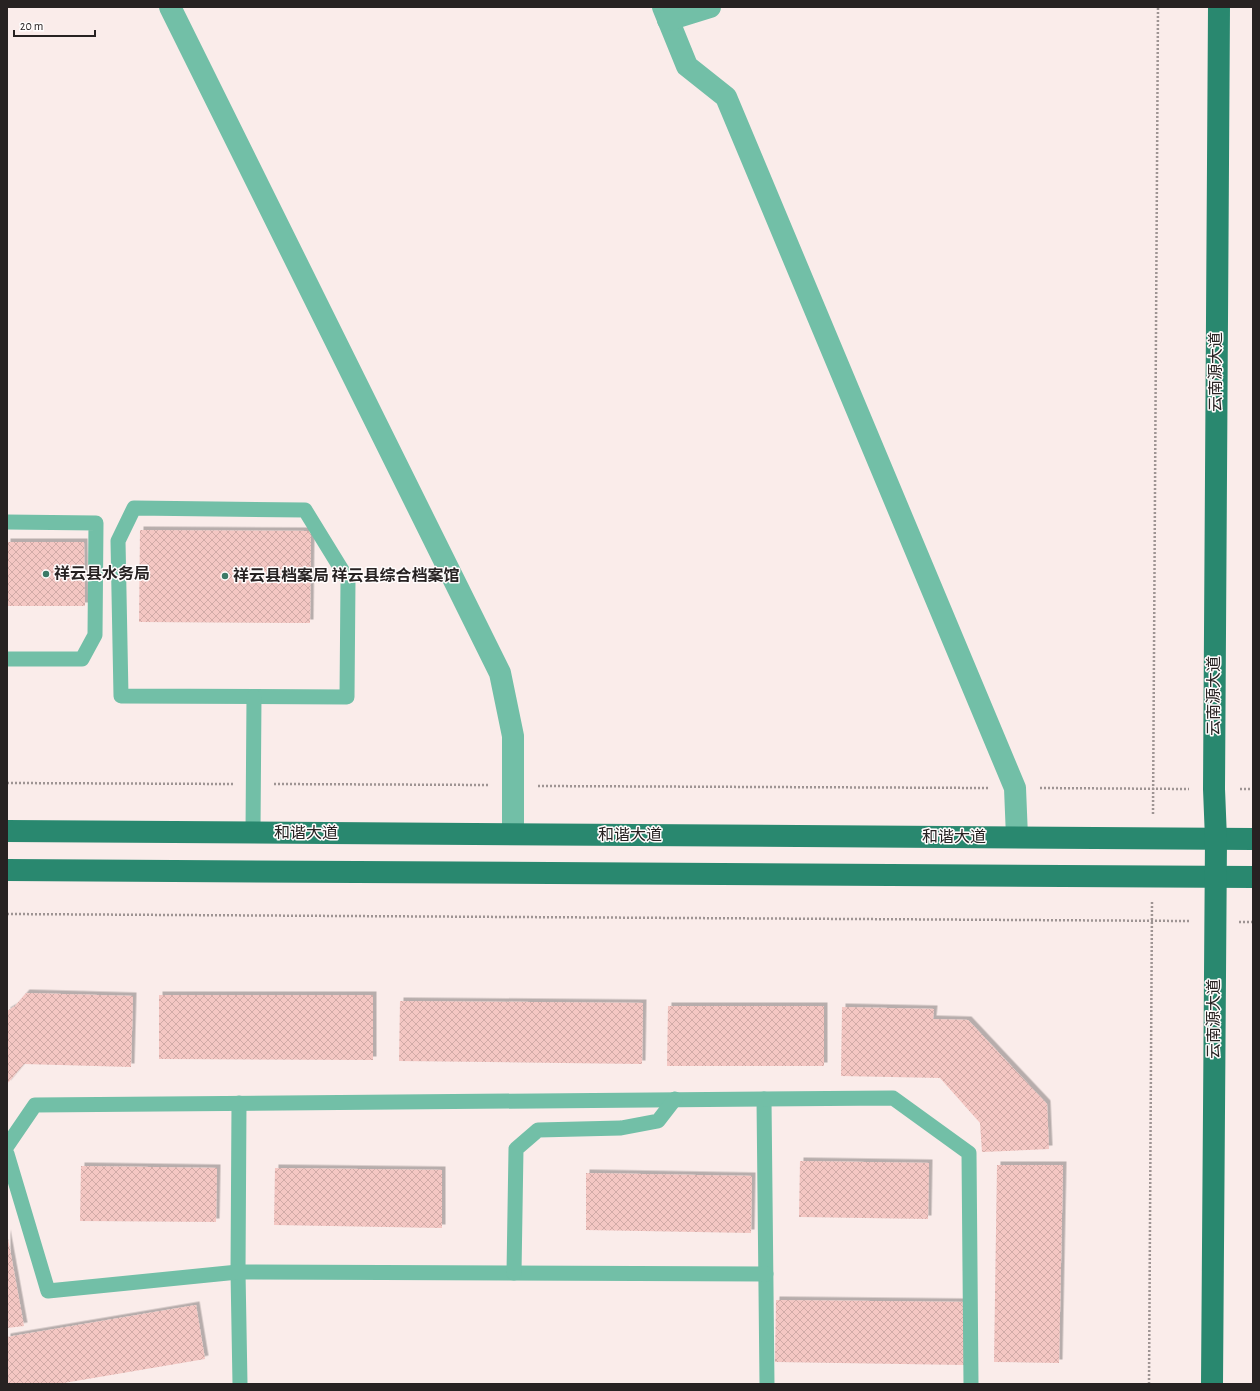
<svg xmlns="http://www.w3.org/2000/svg" width="1260" height="1391" font-family="'Alegreya Sans','Noto Sans SC',sans-serif">
	<style>
		.building { fill: url(#building-cross-hatch); filter: url(#shadow) }
		.lines { fill: none; stroke-linecap: round; stroke-linejoin: round }
		.path { stroke: #9e9493; stroke-width: 2.5; stroke-dasharray: 2 2; stroke-linecap: butt }
		.lane { stroke: #72bfa7; stroke-width: 15 }
		.street { stroke: #72bfa7; stroke-width: 22 }
		.primary { stroke: #29886f; stroke-width: 22 }
		.poi-dot { fill: #3b7a67; stroke: #fffcfc; stroke-width: 1.5 }
		.labels { text-anchor: middle; dominant-baseline: central; stroke-width: 3; stroke-linejoin: round; paint-order: stroke }
		.street-label { font-size: 16px; fill: #272222; stroke: #fffcfc }
		.poi-label { font-size: 16px; font-weight: bold; fill: #272222; stroke: #fffcfc; text-anchor: start }
	</style>
	<defs>
		<pattern id="building-cross-hatch" width="8" height="8" patternUnits="userSpaceOnUse"><rect width="8" height="8" fill="#f4c7c3"/><path d="M0 0l8 8M0 8l8-8" fill="none" stroke="#d1aba7"/></pattern>
		<filter id="shadow"><feDropShadow dx="3.5" dy="-3.5" stdDeviation="0" flood-color="#0004"/></filter>
	</defs>
	<rect width="100%" height="100%" fill="#faecea"/>
	<g class="building">
		<path d="M140,530L311,531L310,623L139,622Z"/>
		<path d="M7,542H84L85,606H7Z"/>
		<path d="M26,993L133,996L131,1067L24,1064L7,1084V1011L15,1006Z"/>
		<path d="M159,995H373V1060L159,1059Z"/>
		<path d="M400,1001L643,1003L642,1064L399,1061Z"/>
		<path d="M668,1006H824V1066H667Z"/>
		<path d="M842,1007L934,1009L933,1019L968,1020L1047,1104L1049,1149L982,1152L980,1123L940,1078L841,1076Z"/>
		<path d="M800,1161L929,1163L928,1219L799,1217Z"/>
		<path d="M997,1165H1063L1059,1363L994,1362Z"/>
		<path d="M81,1166L217,1168L216,1222L80,1221Z"/>
		<path d="M275,1168L442,1170V1228L274,1225Z"/>
		<path d="M586,1173L752,1176L751,1233L586,1230Z"/>
		<path d="M7,1233L24,1326L7,1328Z"/>
		<path d="M776,1300L965,1302V1365L775,1362Z"/>
		<path d="M196,1305L205,1359L58,1384H7V1337Z"/>
	</g>
	<g class="lines">
		<g class="path">
			<path d="M7,783L233,784"/>
			<path d="M274,784L489,785"/>
			<path d="M538,786L989,788"/>
			<path d="M1040,788L1189,789"/>
			<path d="M1240,789H1253"/>
			<path d="M1153,814L1158,7"/>
			<path d="M7,914L1190,921"/>
			<path d="M1239,922H1253"/>
			<path d="M1149,1384L1152,901"/>
		</g>
		<g class="lane">
			<path d="M134,508L305,510L348,580L347,697L121,696L118,541Z"/>
			<path d="M7,522L96,523L95,635L82,659H7"/>
			<path d="M253,832L254,697"/>
			<path d="M764,1099L767,1384"/>
			<path d="M239,1103L238,1272L240,1384"/>
			<path d="M7,1146L35,1105L893,1098L969,1153L971,1384"/>
			<path d="M7,1154L48,1291L238,1272L766,1274"/>
			<path d="M514,1273L516,1149L538,1130L621,1128L658,1121L675,1099"/>
		</g>
		<g class="street">
			<path d="M170,7L500,673L513,736V834"/>
			<path d="M663,7L687,66L726,97L1015,788L1017,837"/>
			<path d="M668,20L710,7"/>
		</g>
		<g class="primary">
			<path d="M7,831L1253,839"/>
			<path d="M7,870L1253,877"/>
			<path d="M1212,1384L1216,839L1214,789L1219,7"/>
		</g>
	</g>
	<g class="poi-dot">
		<circle cx="46" cy="574" r="4"/>
		<circle cx="225" cy="576" r="4"/>
	</g>
	<g class="labels">
		<g class="street-label">
			<text transform="translate(1216 372) rotate(-90)">云南源大道</text>
			<text transform="translate(1214 696) rotate(-90)">云南源大道</text>
			<text x="306" y="833">和谐大道</text>
			<text x="630" y="835">和谐大道</text>
			<text x="954" y="837">和谐大道</text>
			<text transform="translate(1214 1019) rotate(-90)">云南源大道</text>
		</g>
		<g class="poi-label">
			<text x="54" y="574">祥云县水务局</text>
			<text x="233" y="576">祥云县档案局 祥云县综合档案馆</text>
		</g>
	</g>
	<rect width="1260" height="1391" fill="none" stroke="#272222" stroke-width="16"/>
	<path d="M14 30v6h81v-6" fill="none" stroke="#272222" stroke-width="2"/>
	<text x="20" y="30" font-size="12" fill="#272222" stroke="#fffcfc" stroke-width="3" paint-order="stroke">20 m</text>
</svg>
